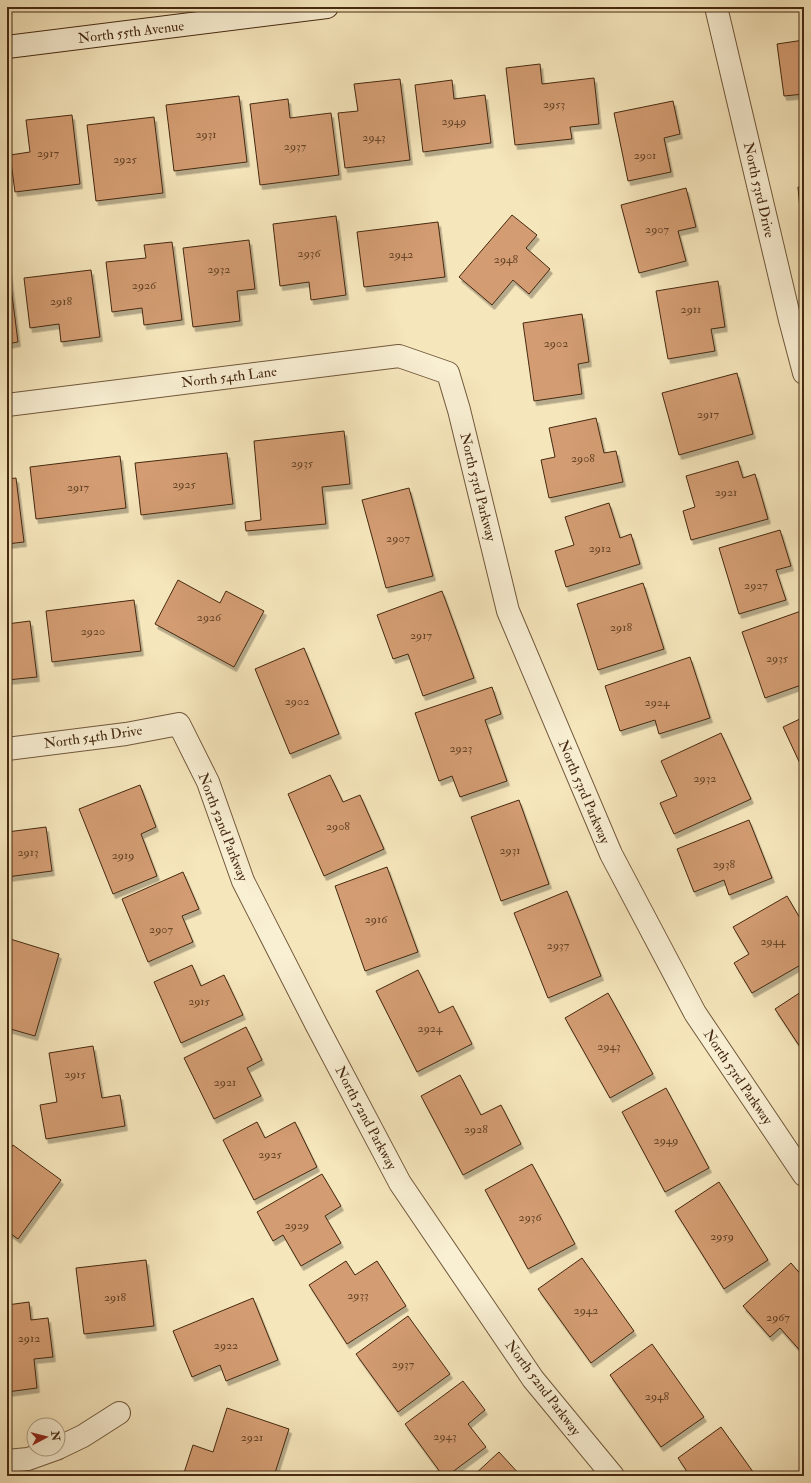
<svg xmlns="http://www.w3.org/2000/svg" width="811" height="1483" font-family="'IM FELL Double Pica',serif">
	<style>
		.building { fill: #d39c72; stroke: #452910; filter: url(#shadow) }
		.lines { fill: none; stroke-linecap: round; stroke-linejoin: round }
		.street-casing { stroke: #71583b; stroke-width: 24 }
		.secondary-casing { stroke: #452910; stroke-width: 24 }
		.street { stroke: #f9efd3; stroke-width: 22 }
		.secondary { stroke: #f9efd3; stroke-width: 22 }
		.labels { text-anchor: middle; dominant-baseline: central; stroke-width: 3.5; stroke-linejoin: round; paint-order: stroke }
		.number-label { font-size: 12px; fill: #684628 }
		.street-label { font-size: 14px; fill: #452910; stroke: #f9efd3 }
	</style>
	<defs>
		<filter id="shadow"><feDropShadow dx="2.5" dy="4.5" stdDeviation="0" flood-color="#0004"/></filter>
	</defs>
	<rect width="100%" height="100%" fill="#f6e6bc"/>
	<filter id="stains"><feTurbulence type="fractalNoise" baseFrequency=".005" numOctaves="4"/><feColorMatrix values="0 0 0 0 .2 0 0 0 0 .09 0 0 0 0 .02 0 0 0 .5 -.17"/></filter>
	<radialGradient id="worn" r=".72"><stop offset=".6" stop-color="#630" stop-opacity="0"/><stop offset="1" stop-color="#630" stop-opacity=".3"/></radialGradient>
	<g class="building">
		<path d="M804,40V94L784,96L777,44Z"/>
		<path d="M540,64L542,84L594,78L599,124L570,127L572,139L515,145L506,68Z"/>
		<path d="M400,79L410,160L345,168L338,113L358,111L354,84Z"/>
		<path d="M452,80L454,99L485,95L491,143L423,152L415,85Z"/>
		<path d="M239,96L247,162L174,171L166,105Z"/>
		<path d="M288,99L290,118L331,113L339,175L260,185L250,104Z"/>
		<path d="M673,101L680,134L664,138L671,172L628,181L614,113Z"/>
		<path d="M72,115L80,184L15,192L10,155L30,152L26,120Z"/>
		<path d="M154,117L163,193L96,201L87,125Z"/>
		<path d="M798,187H804V210H800Z"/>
		<path d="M686,188L696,227L678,231L686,261L639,273L621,205Z"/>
		<path d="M512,215L537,235L526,248L550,269L529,294L513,280L492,305L459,277Z"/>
		<path d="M336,216L346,295L311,300L309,282L280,286L273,224Z"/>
		<path d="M438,222L445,277L364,287L357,232Z"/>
		<path d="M249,240L255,289L237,291L240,321L193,327L183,248Z"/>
		<path d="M172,242L182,320L144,325L142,308L112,312L106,262L146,258L144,245Z"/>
		<path d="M91,270L100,337L61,342L59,324L30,328L24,278Z"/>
		<path d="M7,271H9L18,342L7,344Z"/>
		<path d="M718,281L725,327L711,329L715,351L668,359L656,291Z"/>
		<path d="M582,314L589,362L578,364L582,394L534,401L523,323Z"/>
		<path d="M737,373L753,434L679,455L662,393Z"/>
		<path d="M596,418L604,453L616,451L623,482L549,498L541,460L555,457L549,428Z"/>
		<path d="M344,431L350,484L322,487L326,524L246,531L245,522L261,520L254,441Z"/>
		<path d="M227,453L233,504L141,515L135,463Z"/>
		<path d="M120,456L126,508L36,519L30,467Z"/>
		<path d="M738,461L743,478L755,474L768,519L691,540L683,511L695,507L686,476Z"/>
		<path d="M16,478L24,542L7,544V479Z"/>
		<path d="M409,488L433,576L386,588L362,500Z"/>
		<path d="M609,503L620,538L631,534L640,564L566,587L555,551L574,545L565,517Z"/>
		<path d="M780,530L791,566L776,570L786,600L739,614L719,548Z"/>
		<path d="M178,580L220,603L226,591L264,611L234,667L155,624Z"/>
		<path d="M643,583L664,649L598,670L577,604Z"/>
		<path d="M442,591L474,678L423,696L408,654L393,659L377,615Z"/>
		<path d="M134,600L141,651L52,662L46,611Z"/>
		<path d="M801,611L804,618V652L801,653L804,662V684L765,698L742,632Z"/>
		<path d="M30,621L37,677L7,680V624Z"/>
		<path d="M304,648L339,734L290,754L255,669Z"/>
		<path d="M690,657L710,718L659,734L655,720L620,731L605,686Z"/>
		<path d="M492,687L501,714L485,720L507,781L460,797L452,776L439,781L415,713Z"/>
		<path d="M804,717V772L783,727Z"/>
		<path d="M721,733L751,799L674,834L660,803L677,796L661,761Z"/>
		<path d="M330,775L343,802L360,795L384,849L324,876L288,794Z"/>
		<path d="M140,785L156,827L141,834L157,876L113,894L79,809Z"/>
		<path d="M519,800L549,884L501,901L471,817Z"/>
		<path d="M749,820L772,878L729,895L724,880L694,892L677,849Z"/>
		<path d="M46,827L52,871L7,877V832Z"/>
		<path d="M387,867L418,952L365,971L335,886Z"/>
		<path d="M183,872L199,909L182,916L193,942L148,962L122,899Z"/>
		<path d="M567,891L601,976L548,998L514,913Z"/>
		<path d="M787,896L804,925V963L752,993L734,963L749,954L733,927Z"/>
		<path d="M7,938L59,954L35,1036L7,1028Z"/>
		<path d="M192,965L201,986L224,975L243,1015L181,1043L154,982Z"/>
		<path d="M418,970L439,1013L453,1006L472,1044L417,1072L376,991Z"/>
		<path d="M804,990V1053L775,1009Z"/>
		<path d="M608,993L653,1074L610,1098L565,1018Z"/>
		<path d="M246,1027L262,1060L247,1068L261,1096L214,1119L184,1058Z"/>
		<path d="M93,1046L102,1098L120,1095L125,1126L46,1139L40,1105L57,1102L49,1053Z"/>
		<path d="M460,1075L481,1115L501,1105L521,1144L463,1175L421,1096Z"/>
		<path d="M666,1088L709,1168L665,1192L622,1112Z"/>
		<path d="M257,1122L265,1138L295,1122L317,1167L254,1200L223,1140Z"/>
		<path d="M13,1145L61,1180L18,1239L7,1231V1154Z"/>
		<path d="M532,1164L575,1244L528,1269L485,1190Z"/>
		<path d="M322,1174L341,1206L325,1216L341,1243L301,1266L283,1235L273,1241L257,1212Z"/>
		<path d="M719,1182L768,1260L724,1289L675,1211Z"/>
		<path d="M582,1258L634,1331L591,1363L538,1289Z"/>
		<path d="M146,1260L154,1326L84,1334L76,1268Z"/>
		<path d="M346,1261L355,1275L377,1261L406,1306L347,1344L309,1285Z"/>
		<path d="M791,1263L804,1278V1355L780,1328L770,1337L743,1306Z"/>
		<path d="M253,1298L278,1360L226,1381L220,1365L192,1377L173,1331Z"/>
		<path d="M29,1302L31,1320L48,1318L53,1357L34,1359L37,1388L7,1392V1305Z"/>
		<path d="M408,1316L450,1374L398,1412L356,1354Z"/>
		<path d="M652,1344L704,1417L661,1447L610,1375Z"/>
		<path d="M463,1381L485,1410L468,1424L486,1447L447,1476H443L405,1424Z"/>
		<path d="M227,1408L289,1429L274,1476H183L193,1445L213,1452Z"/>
		<path d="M721,1427L756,1476H690L678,1458Z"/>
		<path d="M499,1452L521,1476H473Z"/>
	</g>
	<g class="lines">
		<g class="street-casing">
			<g id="street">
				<path d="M716,7L790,320L804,373"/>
				<path d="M7,405L399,356L448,373L459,410L508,611L611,854L695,1013L804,1175"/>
				<path d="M7,749L126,734L179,724L208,782L243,881L316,1024L400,1183L533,1379L613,1476"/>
				<path d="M58,1448L83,1436L119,1413"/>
				<path d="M7,1461L28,1459L56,1449"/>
			</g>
		</g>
		<g class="secondary-casing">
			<path id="secondary" d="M7,47L327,7"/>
		</g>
		<use href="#street" class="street"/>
		<use href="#secondary" class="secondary"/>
	</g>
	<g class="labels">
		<g class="number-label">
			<text x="554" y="104">2953</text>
			<text x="454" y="121">2949</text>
			<text x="206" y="134">2931</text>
			<text x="374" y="137">2943</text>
			<text x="295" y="146">2937</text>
			<text x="48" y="153">2917</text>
			<text x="645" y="155">2901</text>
			<text x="125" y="159">2925</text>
			<text x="657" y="229">2907</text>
			<text x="309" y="253">2936</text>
			<text x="401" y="254">2942</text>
			<text x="506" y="259">2948</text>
			<text x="219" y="269">2932</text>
			<text x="144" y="285">2926</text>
			<text x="61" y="301">2918</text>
			<text x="691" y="309">2911</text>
			<text x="556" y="343">2902</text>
			<text x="708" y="414">2917</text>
			<text x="583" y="458">2908</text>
			<text x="302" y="463">2935</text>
			<text x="184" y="484">2925</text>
			<text x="78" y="487">2917</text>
			<text x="726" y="492">2921</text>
			<text x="398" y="538">2907</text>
			<text x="600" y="548">2912</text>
			<text x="756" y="585">2927</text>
			<text x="209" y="617">2926</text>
			<text x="621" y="627">2918</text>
			<text x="93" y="631">2920</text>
			<text x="421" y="635">2917</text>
			<text x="777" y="658">2935</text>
			<text x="297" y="701">2902</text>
			<text x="657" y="702">2924</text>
			<text x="461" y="748">2923</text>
			<text x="705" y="778">2932</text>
			<text x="338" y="826">2908</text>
			<text x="510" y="850">2931</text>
			<text x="28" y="852">2913</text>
			<text x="123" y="855">2919</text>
			<text x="724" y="864">2938</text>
			<text x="376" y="919">2916</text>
			<text x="161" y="929">2907</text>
			<text x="773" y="941">2944</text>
			<text x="558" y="945">2937</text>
			<text x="199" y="1001">2915</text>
			<text x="430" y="1028">2924</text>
			<text x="609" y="1046">2943</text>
			<text x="75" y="1074">2915</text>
			<text x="225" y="1082">2921</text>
			<text x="476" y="1129">2928</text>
			<text x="666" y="1140">2949</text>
			<text x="270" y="1154">2925</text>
			<text x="530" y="1217">2936</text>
			<text x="297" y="1225">2929</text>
			<text x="722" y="1236">2959</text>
			<text x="358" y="1295">2933</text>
			<text x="115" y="1297">2918</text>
			<text x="586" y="1310">2942</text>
			<text x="778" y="1317">2967</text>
			<text x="29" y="1338">2912</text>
			<text x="226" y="1345">2922</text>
			<text x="403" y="1364">2937</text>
			<text x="657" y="1396">2948</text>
			<text x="445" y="1436">2943</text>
			<text x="252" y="1437">2921</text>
		</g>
		<g class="street-label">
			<text transform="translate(131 32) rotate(-7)">North 55th Avenue</text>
			<text transform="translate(759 190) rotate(77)">North 53rd Drive</text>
			<text transform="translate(229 377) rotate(-7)">North 54th Lane</text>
			<text transform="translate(478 487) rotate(76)">North 53rd Parkway</text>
			<text transform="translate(93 737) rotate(-8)">North 54th Drive</text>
			<text transform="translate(584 792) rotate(67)">North 53rd Parkway</text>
			<text transform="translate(223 827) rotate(69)">North 52nd Parkway</text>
			<text transform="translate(738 1077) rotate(56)">North 53rd Parkway</text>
			<text transform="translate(366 1118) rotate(62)">North 52nd Parkway</text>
			<text transform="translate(543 1388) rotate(53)">North 52nd Parkway</text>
		</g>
	</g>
	<rect width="811" height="1483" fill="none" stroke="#f6e6bc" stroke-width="24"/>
	<rect x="8" y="8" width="795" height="1467" fill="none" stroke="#452910" stroke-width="2"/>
	<rect x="12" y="12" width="787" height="1459" fill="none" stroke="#452910"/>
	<g transform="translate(46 1437) rotate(83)"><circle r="19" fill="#f9efd3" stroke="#b1a085"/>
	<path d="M0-3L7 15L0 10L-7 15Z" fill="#8f2418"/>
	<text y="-6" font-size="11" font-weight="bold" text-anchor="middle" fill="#452910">N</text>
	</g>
	<rect width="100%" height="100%" filter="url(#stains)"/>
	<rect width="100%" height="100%" fill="url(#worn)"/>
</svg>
